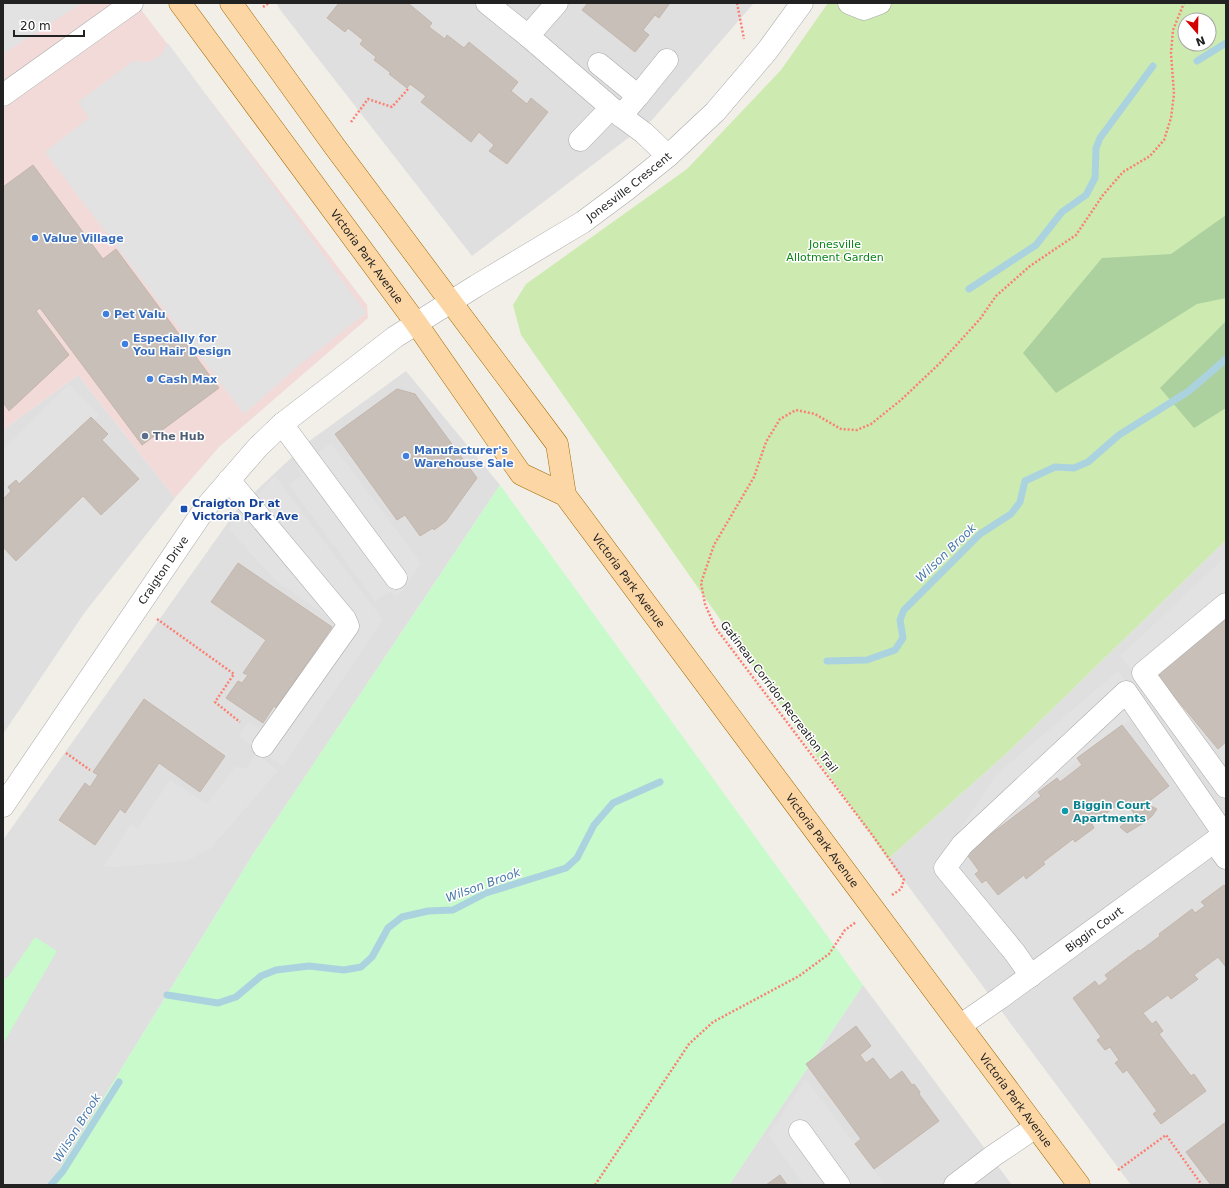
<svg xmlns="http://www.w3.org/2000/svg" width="1229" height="1188" font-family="'DejaVu Sans',sans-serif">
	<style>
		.residential { fill: #e0dfdf }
		.commercial { fill: #f2dad9 }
		.grass { fill: #cdebb0; fill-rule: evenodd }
		.forest { fill: #add19e }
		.park { fill: #c8facc }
		.parking { fill: #e2e2e2 }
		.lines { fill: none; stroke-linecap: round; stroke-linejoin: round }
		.stream { stroke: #aad3df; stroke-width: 7 }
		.building { fill: #c7bfb8; stroke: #c4b6ab }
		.minor-casing { stroke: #a9a9a9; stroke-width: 23 }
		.major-casing { stroke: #a06b00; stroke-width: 23 }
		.path { stroke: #fa8072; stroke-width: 2.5; stroke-dasharray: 2 2; stroke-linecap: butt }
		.minor { stroke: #fff; stroke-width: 22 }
		.major { stroke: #fcd6a4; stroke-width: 22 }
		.shop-dot { fill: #3f7fe0; stroke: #fff; stroke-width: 1.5 }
		.service-dot { fill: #5c6f8a; stroke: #fff; stroke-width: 1.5 }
		.transit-dot { fill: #1a4fb4; stroke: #fff; stroke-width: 1.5 }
		.culture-dot { fill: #0f9aa8; stroke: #fff; stroke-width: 1.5 }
		.labels { text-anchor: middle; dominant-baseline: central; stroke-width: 3; stroke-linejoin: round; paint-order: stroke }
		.street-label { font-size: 11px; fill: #222; stroke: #fff }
		.shop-label { font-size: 11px; font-weight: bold; fill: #366cbe; stroke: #fff; text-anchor: start }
		.park-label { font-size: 11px; fill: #0c8416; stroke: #fff }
		.service-label { font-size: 11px; font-weight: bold; fill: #4e5e75; stroke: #fff; text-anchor: start }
		.transit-label { font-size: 11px; font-weight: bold; fill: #164399; stroke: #fff; text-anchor: start }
		.culture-label { font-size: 11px; font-weight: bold; fill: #0d838f; stroke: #fff; text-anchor: start }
		.water-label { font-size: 12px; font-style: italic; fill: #4a7aab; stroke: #fff }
	</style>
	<rect width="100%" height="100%" fill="#f2efe9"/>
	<g class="residential">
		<path d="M276,3H754L652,120L472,256L281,11Z"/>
		<path d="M406,371L500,485L252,856L50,1185H3V840L239,507L308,442Z"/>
		<path d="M78,375L175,498L85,612L3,734V430Z"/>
		<path d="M1226,540V1185H1131L888,859L1008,752Z"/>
		<path d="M863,985L1012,1185H729Z"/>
	</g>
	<path class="commercial" d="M3,3H136L367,305L368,318L219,447L175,498L78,375L3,430Z"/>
	<path class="grass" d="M828,3H1226V540L1008,752L888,859L521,335L513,305L526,284L687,169L781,70ZM1185,20H1209V44H1185Z"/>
	<g class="forest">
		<path d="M1226,215V298L1197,304L1056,393L1023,353L1102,258L1171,254Z"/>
		<path d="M1226,321V408L1194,428L1160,388Z"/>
	</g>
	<g class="park">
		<path d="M500,485L863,985L729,1185H50L252,856Z"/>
		<path d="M35,937L57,951L3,1044V979L8,977Z"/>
	</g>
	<g class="parking">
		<path d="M3,3H82L3,54Z"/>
		<path d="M168,43L366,313L297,367L244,414L45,152L89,118L78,102L133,61L141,62L151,61L162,54Z"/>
		<path d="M69,384L99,415L17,495L3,480V449Z"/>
		<path d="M331,443L421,563L404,590L396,597L390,591L375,601L289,485L301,475L298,467Z"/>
		<path d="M275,476L383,620L283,766L238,736L249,722L270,735L346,630L276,581L228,528Z"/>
		<path d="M1226,556V626L1148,692L1120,656Z"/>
		<path d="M1118,671L1147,707L965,849L957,834L997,774Z"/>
		<path d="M256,753L278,771L210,849L186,861L119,867H103L131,824L138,828L170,780L207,804L236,766L246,769Z"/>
		<path d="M806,1079L885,1185H804L768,1135Z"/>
	</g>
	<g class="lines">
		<g class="stream">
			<path d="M1197,61L1226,43"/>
			<path d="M969,289L1036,245L1062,212L1086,195L1095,178L1096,148L1100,138L1153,66"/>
			<path d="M827,661L867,660L895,650L903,638L900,620L904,610L980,534L1011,514L1020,502L1025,481L1055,467L1074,468L1088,462L1119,435L1189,391L1226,359"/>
			<path d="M167,995L218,1003L236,997L261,976L276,970L309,966L344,970L361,967L372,957L388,928L402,917L428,911L453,910L486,893L566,868L577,858L594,825L613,803L660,782"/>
			<path d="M51,1185L63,1171L119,1082"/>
		</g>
	</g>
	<g class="building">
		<path d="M339,3H408L432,23L429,27L445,39L447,35L464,48L469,42L518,82L511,91L527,104L531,98L548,112L507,164L489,151L494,145L479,132L471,142L421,102L426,96L410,84L407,88L389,74L391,73L374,60L376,57L360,44L363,40L348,28L345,32L327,18Z"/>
		<path d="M588,3H670L659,18L655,15L643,30L649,35L635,52L582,10Z"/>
		<path d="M33,165L103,259L116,249L219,388L142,445L40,308L36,311L69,355L9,411L3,402V187Z"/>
		<path d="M397,389L415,394L477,478L446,521L434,530L433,528L420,536L405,515L397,520L335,434Z"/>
		<path d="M91,417L108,434L102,440L139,479L101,515L83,496L16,561L3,547V499L11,491L8,487L16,480L19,484Z"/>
		<path d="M238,563L332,627L276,708L274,706L263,723L226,698L238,681L242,683L248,675L243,673L266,640L211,602Z"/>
		<path d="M1226,614V742L1218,749L1155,673Z"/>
		<path d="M144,699L225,756L200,792L159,763L125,813L120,809L95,845L59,820L85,783L90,787L98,775L93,772Z"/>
		<path d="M1122,725L1169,786L1143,806L1145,809L1149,805L1157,809L1152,816L1145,822L1127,833L1120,827L1127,821L1136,816L1124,800L1092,824L1094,828L1075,842L1073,839L1043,862L1045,864L1026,879L1024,875L998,895L986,880L982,883L975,874L979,871L966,853L1041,796L1038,792L1057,778L1060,782L1082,765L1077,758Z"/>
		<path d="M1224,885L1226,887V967L1218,957L1194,975L1198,979L1171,999L1168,995L1143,1013L1152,1024L1156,1021L1163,1031L1159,1034L1191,1076L1194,1074L1206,1091L1161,1124L1153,1114L1157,1111L1127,1070L1123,1073L1115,1063L1119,1060L1110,1047L1105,1050L1097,1040L1101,1037L1073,998L1095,981L1099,986L1108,979L1105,975L1138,950L1140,951L1160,936L1159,934L1192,909L1195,913L1205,906L1201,902Z"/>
		<path d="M856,1026L871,1046L860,1055L866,1063L873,1058L890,1080L902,1071L912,1085L914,1084L920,1092L919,1094L939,1121L874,1169L855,1144L861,1139L806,1064Z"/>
		<path d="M1226,1122V1185H1211L1186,1152Z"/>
		<path d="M780,1175L787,1185H766Z"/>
	</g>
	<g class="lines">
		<g class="minor-casing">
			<g id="minor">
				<path d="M487,3L528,36"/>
				<path d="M557,3L528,36L621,116L644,133L668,156"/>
				<path d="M849,3L864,9L880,3"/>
				<path d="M599,64L638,96L621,116"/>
				<path d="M3,95L132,3"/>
				<path d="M638,96L667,60"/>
				<path d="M580,140L611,108"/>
				<path d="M282,424L396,578"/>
				<path d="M229,480L345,619L348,626L263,746"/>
				<path d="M1226,604L1143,673L1226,787"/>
				<path id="s1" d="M3,806L206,507L258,447L282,424L395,337L476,286L583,222L626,190L668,156L715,112L767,51L802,3"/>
				<path d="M1214,842L1226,858"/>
				<path d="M1031,976L1015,953L945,868L962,845L1126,692L1224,834"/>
				<path id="s2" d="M961,1025L1000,998L1226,833"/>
				<path d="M800,1131L839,1185"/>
				<path d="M955,1185L993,1156L1036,1127"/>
			</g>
		</g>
		<g class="major-casing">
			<g id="major">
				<path id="s3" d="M180,3L416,323L521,474L565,495L1079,1185"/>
				<path d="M231,3L335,147L557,444L565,495"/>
			</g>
		</g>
		<g class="path">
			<path d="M737,3L744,39"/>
			<path d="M263,7L269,3"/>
			<path d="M351,122L368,99L392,107L408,89"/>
			<path d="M157,619L234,674L215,702L240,722"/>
			<path d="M66,753L90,770"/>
			<path d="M892,895L901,889L904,880L873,836L715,627L705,604L701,583L714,545L754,477L766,442L780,419L796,410L815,414L841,429L857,430L871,424L901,400L940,363L980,319L996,296L1030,266L1076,235L1103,195L1123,172L1150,156L1164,140L1171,118L1174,94L1171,53L1173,30L1184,3"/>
			<path d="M1118,1170L1166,1135L1202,1185"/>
			<path d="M595,1185L689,1044L713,1022L799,976L829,954L845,930L856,922"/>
		</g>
		<use href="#minor" class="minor"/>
		<use href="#major" class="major"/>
	</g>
	<g class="shop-dot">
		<circle cx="35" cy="238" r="4"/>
		<circle cx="106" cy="314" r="4"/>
		<circle cx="125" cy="344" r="4"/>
		<circle cx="150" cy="379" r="4"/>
		<circle cx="406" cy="456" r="4"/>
	</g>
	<circle class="service-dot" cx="145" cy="436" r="4"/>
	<rect class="transit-dot" x="180" y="505" width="8" height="8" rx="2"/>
	<circle class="culture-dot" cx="1065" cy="811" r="4"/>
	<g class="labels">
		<g class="street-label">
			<text stroke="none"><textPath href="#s1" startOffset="895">Jonesville Crescent</textPath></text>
			<text stroke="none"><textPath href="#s3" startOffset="315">Victoria Park Avenue</textPath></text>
			<text stroke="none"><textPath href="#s1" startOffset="285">Craigton Drive</textPath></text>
			<text stroke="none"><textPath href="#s3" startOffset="737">Victoria Park Avenue</textPath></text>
			<text transform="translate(779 697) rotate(53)">Gatineau Corridor Recreation Trail</text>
			<text stroke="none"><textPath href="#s3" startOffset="1061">Victoria Park Avenue</textPath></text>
			<text stroke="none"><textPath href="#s2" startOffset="164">Biggin Court</textPath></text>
			<text stroke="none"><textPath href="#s3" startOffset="1385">Victoria Park Avenue</textPath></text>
		</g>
		<g class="shop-label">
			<text x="43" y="238">Value Village</text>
			<text x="114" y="314">Pet Valu</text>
			<text x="133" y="338">Especially for<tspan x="133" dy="13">You Hair Design</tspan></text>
			<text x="158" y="379">Cash Max</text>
			<text x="414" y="450">Manufacturer's<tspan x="414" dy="13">Warehouse Sale</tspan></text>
		</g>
		<g class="park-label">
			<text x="835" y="244">Jonesville<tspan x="835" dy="13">Allotment Garden</tspan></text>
		</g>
		<g class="service-label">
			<text x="153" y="436">The Hub</text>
		</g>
		<g class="transit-label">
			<text x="192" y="503">Craigton Dr at<tspan x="192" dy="13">Victoria Park Ave</tspan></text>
		</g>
		<g class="culture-label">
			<text x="1073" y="805">Biggin Court<tspan x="1073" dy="13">Apartments</tspan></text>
		</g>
		<g class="water-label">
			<text transform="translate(946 553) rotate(-44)">Wilson Brook</text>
			<text transform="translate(483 885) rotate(-20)">Wilson Brook</text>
			<text transform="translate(77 1128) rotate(-58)">Wilson Brook</text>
		</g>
	</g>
	<rect width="1229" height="1188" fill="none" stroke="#222222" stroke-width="8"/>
	<g transform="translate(1197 32) rotate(160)"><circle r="19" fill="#ffffff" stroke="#a7a7a7"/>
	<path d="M0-3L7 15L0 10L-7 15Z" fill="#d40000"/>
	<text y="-6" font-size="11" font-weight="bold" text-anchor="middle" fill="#222222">N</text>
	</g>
	<path d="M14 30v6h70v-6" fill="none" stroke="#222222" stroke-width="2"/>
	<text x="20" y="30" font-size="12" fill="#222222" stroke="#ffffff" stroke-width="3" paint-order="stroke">20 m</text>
</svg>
